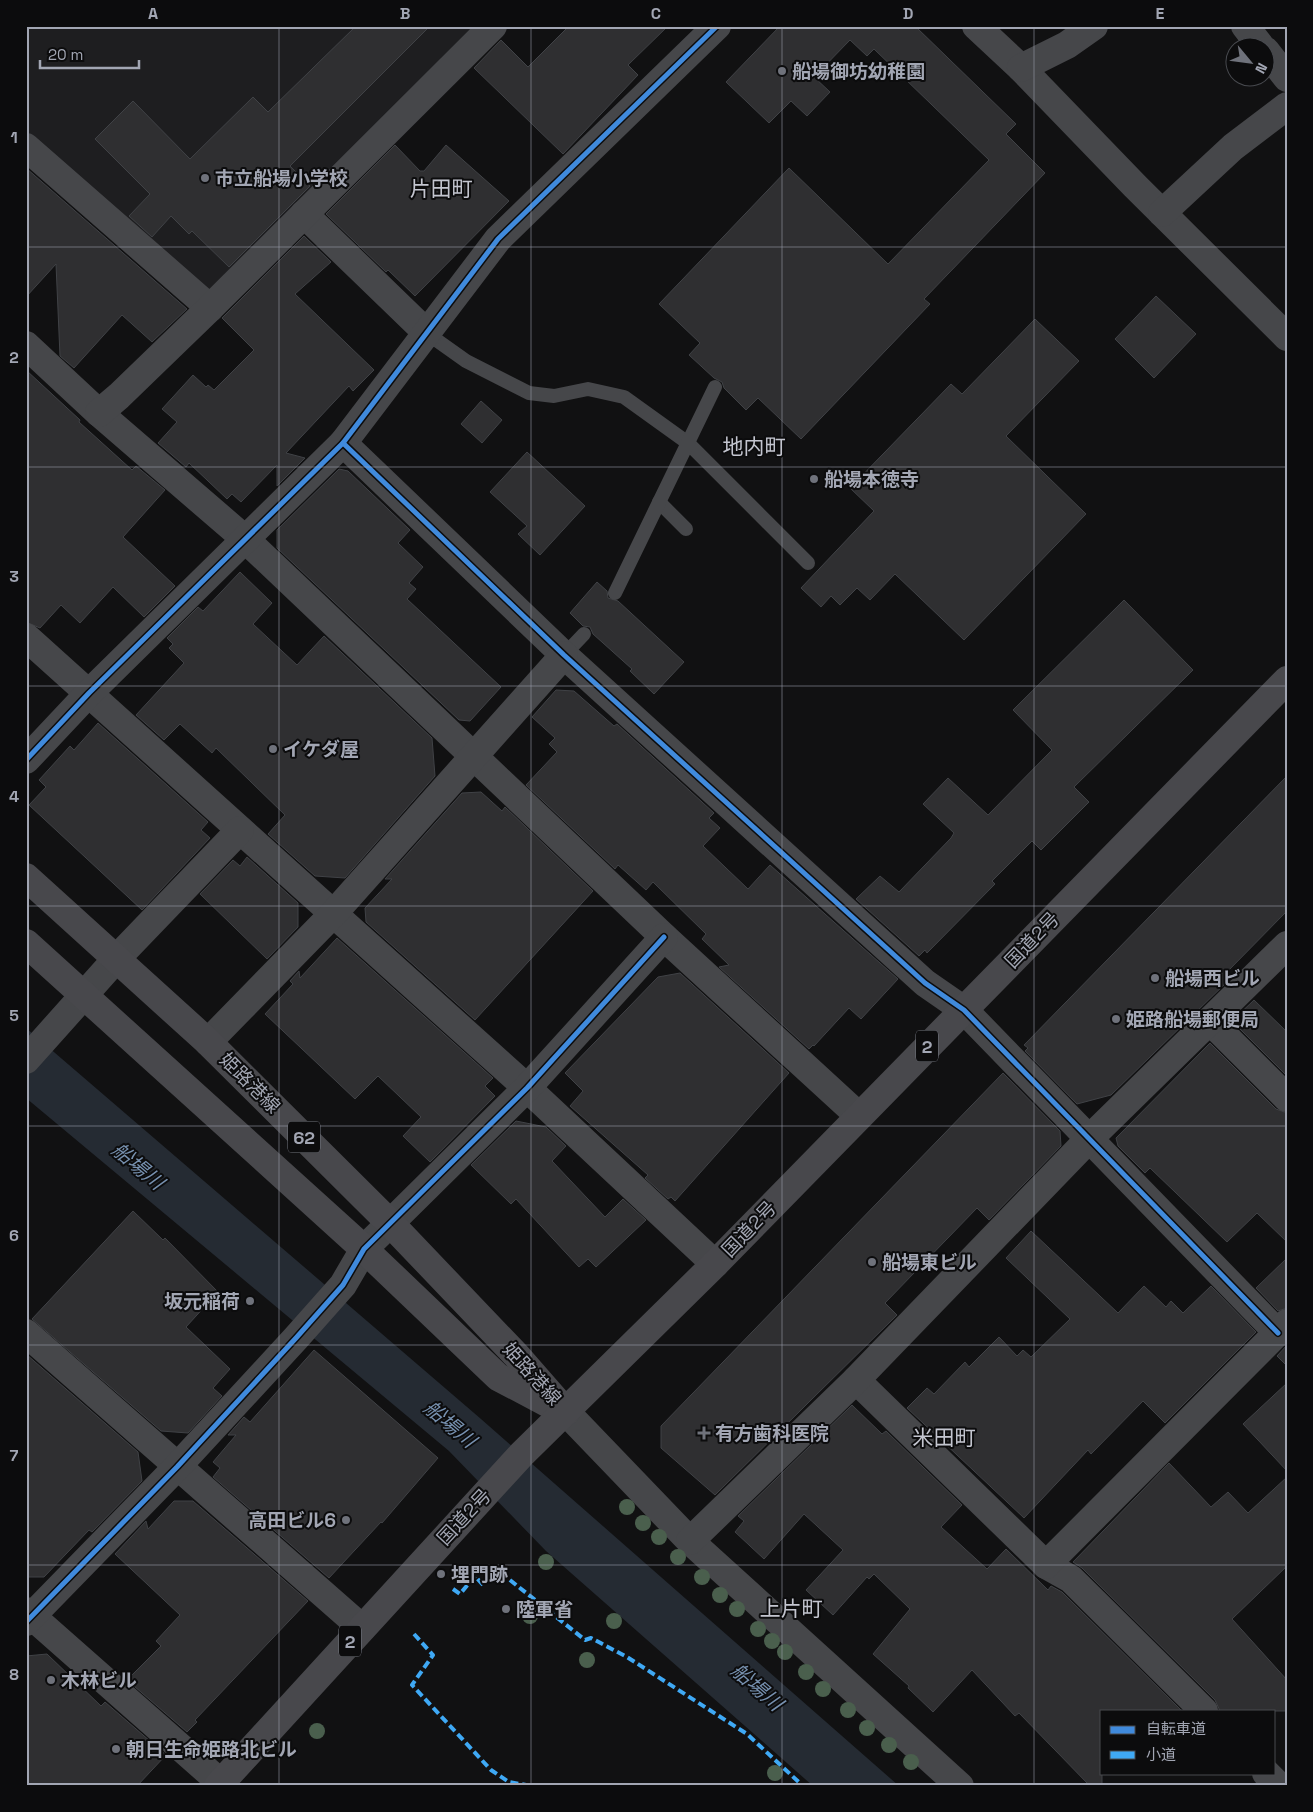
<svg xmlns="http://www.w3.org/2000/svg" width="1313" height="1812" font-family="'Space Grotesk','Noto Sans JP',sans-serif">
	<style>
		.built { fill: #1e1e20 }
		.water { fill: #252b33 }
		.building { fill: #2f2f31; stroke: #404246 }
		.lines { fill: none; stroke-linecap: round; stroke-linejoin: round }
		.service { stroke: #46474a; stroke-width: 14 }
		.minor { stroke: #46474a; stroke-width: 28 }
		.primary { stroke: #48484c; stroke-width: 28 }
		.trunk { stroke: #48484c; stroke-width: 28 }
		.quiet { stroke: #3fa9f5; stroke-width: 4; stroke-dasharray: 8 4; stroke-linecap: butt }
		.cycleway-casing { stroke: #0c0c0d; stroke-width: 8 }
		.cycleway { stroke: #408adc; stroke-width: 5 }
		.tree { fill: #4a5f4d }
		.grid { fill: none; stroke: #a2a6b3; stroke-width: 1; stroke-opacity: 0.55 }
		.poi-dot { fill: #6f727b; stroke: #0c0c0d; stroke-width: 2 }
		.labels { text-anchor: middle; dominant-baseline: central; stroke-width: 4; stroke-linejoin: round; paint-order: stroke }
		.shield { fill: #0c0c0d; stroke: #757881; stroke-width: 1 }
		.shield-label { font-size: 18px; font-weight: bold; fill: #a2a6b3 }
		.poi-label { font-size: 19px; font-weight: bold; fill: #a2a6b3; stroke: #0c0c0d; text-anchor: start }
		.street-label { font-size: 19px; fill: #a2a6b3; stroke: #0c0c0d }
		.water-label { font-size: 20px; font-style: italic; fill: #7791b0; stroke: #0c0c0d }
		.quarter-label { font-size: 21px; fill: #c3c5cf; stroke: #0c0c0d }
		.neatline { fill: none; stroke: #a2a6b3; stroke-width: 2 }
		.grid-label { font-size: 16px; text-anchor: middle; font-weight: bold; fill: #a2a6b3 }
	</style>
	<rect width="100%" height="100%" fill="#111112"/>
	<path class="built" d="M26,26H486L211,296L26,132Z"/>
	<path class="water" d="M26,1028L481,1419L899,1786H813L546,1551L449,1451L26,1098Z"/>
	<g class="building">
		<path d="M356,26H430L290,166L310,186L229,267L192,231L189,234L171,216L152,237L129,216L150,194L95,139L133,101L190,159L253,97L268,112Z"/>
		<path d="M569,26H668L628,65L638,75L563,154L474,68L501,40L528,67Z"/>
		<path d="M780,26H915L1016,124L1006,134L1045,173L924,299L930,304L801,439L758,398L746,410L724,388L722,382L714,378L689,355L700,343L659,304L789,168L888,264L989,160L874,49L867,56L850,40L814,77L830,92L807,116L791,101L769,123L726,82Z"/>
		<path d="M395,145L420,171H424L446,145L509,201L415,296L388,270L386,272L326,214Z"/>
		<path d="M26,168L187,309L152,342L122,315L74,368L60,356L56,264L26,297Z"/>
		<path d="M304,236L331,262L295,294L374,370L353,391L349,386L286,453L305,458L277,486V465L241,502L232,494L227,499L189,463L186,467L158,443L177,422L162,409L193,375L206,387L208,385L214,390L254,350L222,318Z"/>
		<path d="M1156,296L1196,334L1154,378L1115,339Z"/>
		<path d="M1035,319L1079,361L1006,436L1086,514L964,640L895,574L870,600L857,588L840,605L831,596L821,607L801,588L874,511L850,488L951,384L962,394Z"/>
		<path d="M26,370L80,420L79,422L132,470L136,466L165,490L123,537L175,586L144,617L113,587L80,623L61,605L40,628L26,622Z"/>
		<path d="M481,401L502,420L482,443L461,424Z"/>
		<path d="M527,452L585,506L540,555L518,534L527,526L490,492Z"/>
		<path d="M339,469L348,471L410,530L398,543L423,567L409,583L416,589L407,599L501,687L470,721L459,720L277,548V530Z"/>
		<path d="M240,572L272,603L253,624L297,665L324,636L432,738L435,776L345,878L315,876L268,834L285,815L216,748L212,753L180,724L164,740L136,715L184,663L169,648L173,644L167,638L198,607L203,611Z"/>
		<path d="M597,582L607,591L608,598L618,601L684,662L654,694L630,671L632,669L593,634L590,627L583,626L570,613Z"/>
		<path d="M1124,600L1193,670L1074,787L1089,802L1041,850L1032,841L992,881L995,884L927,953L925,950L919,956L856,899L880,876L899,892L951,838L954,833L923,804L948,778L988,815L1052,750L1013,710Z"/>
		<path d="M556,690L574,691L614,726L617,724L714,813L709,818L720,828L703,846L748,889L770,865L898,979L861,1019L849,1008L814,1046L813,1045L809,1049L719,967L729,965L702,939L706,934L653,882L646,890L618,865L615,869L526,785L557,752L549,744L555,738L532,717Z"/>
		<path d="M98,723L208,822L201,830L210,838L142,910L29,805L46,787L39,780L70,746L74,750Z"/>
		<path d="M1287,776V911L1226,973L1231,978L1111,1095L1077,1104L1025,1051L1028,1048L1024,1045Z"/>
		<path d="M481,792L502,811L505,807L593,891L475,1020L366,922L365,908L392,879H385L462,793Z"/>
		<path d="M247,857L298,903V927L267,959L200,894L233,860L240,866Z"/>
		<path d="M337,938L493,1078L485,1086L495,1096L430,1162L403,1136L421,1117L378,1076L355,1099L265,1014L293,984L290,981L299,971L300,978Z"/>
		<path d="M680,973L789,1073L675,1201L671,1197L668,1199L645,1178L648,1175L570,1106L583,1091L565,1073L658,977Z"/>
		<path d="M1254,1000L1287,1032V1076L1232,1021Z"/>
		<path d="M1210,1043L1276,1109L1287,1113V1242L1257,1213L1227,1242L1150,1168L1145,1173L1118,1146L1116,1138Z"/>
		<path d="M1003,1073L1060,1131L1061,1146L989,1220L977,1208L885,1303L897,1315L715,1495L661,1448V1426Z"/>
		<path d="M516,1121L546,1127L566,1146L552,1161L605,1217L623,1199L646,1220L596,1267L588,1259L579,1267L516,1199L511,1204L471,1165Z"/>
		<path d="M133,1211L163,1240L165,1238L218,1292L186,1327L230,1369L213,1388L222,1396L188,1433L161,1431L32,1319Z"/>
		<path d="M1031,1231L1118,1313L1144,1286L1166,1307L1171,1301L1183,1313L1211,1286L1256,1332L1165,1423L1143,1401L1091,1454L1088,1450L1024,1518L907,1408L927,1388L934,1394L965,1362L969,1367L999,1337L1017,1356L1023,1350L1031,1357L1070,1319L1006,1258Z"/>
		<path d="M1287,1258V1308L1278,1311L1256,1288Z"/>
		<path d="M1287,1345V1366L1277,1356Z"/>
		<path d="M314,1350L438,1458L382,1523L381,1522L329,1578L213,1477L220,1468L213,1462L236,1435H228L244,1417L250,1422Z"/>
		<path d="M26,1354L138,1452L142,1481L92,1532L89,1530L44,1577H26Z"/>
		<path d="M1287,1383V1471L1243,1424Z"/>
		<path d="M852,1405L882,1434L886,1431L962,1505L941,1527L987,1569L1006,1549L1048,1590L1051,1586L1062,1592L1182,1711H1102V1786H1090L1019,1713L1015,1716L972,1670L933,1712L908,1688L909,1686L873,1654L910,1609L874,1574L869,1579L867,1577L833,1615L806,1590L843,1550L804,1514L764,1559L735,1532L744,1521L738,1516Z"/>
		<path d="M1169,1463L1211,1507L1228,1492L1248,1513L1287,1477V1566L1232,1619L1287,1680V1711H1220L1215,1700L1082,1568L1073,1562Z"/>
		<path d="M174,1501H193L308,1601L195,1720L197,1722L187,1732L127,1680L161,1646L156,1641L180,1615L115,1554L146,1521L148,1529Z"/>
		<path d="M47,1654L101,1706L105,1702L166,1755L137,1786H26V1656Z"/>
	</g>
	<g class="lines">
		<g class="service">
			<path d="M428,334L466,361L529,393L554,396L588,389L624,397L688,443L808,563"/>
			<path d="M659,502L686,529"/>
			<path d="M615,593L715,387"/>
			<path d="M564,655L584,634"/>
		</g>
		<g class="minor">
			<path d="M976,26L1021,68L1135,186L1287,337"/>
			<path d="M1245,26L1262,48"/>
			<path d="M1266,51L1287,78"/>
			<path d="M1021,68L1067,45L1094,26"/>
			<path d="M26,147L210,308"/>
			<path d="M1162,213L1233,147L1287,106"/>
			<path d="M304,214L428,334"/>
			<path d="M26,345L99,413L245,539L664,937L859,1116"/>
			<path d="M99,413L119,396L210,308L493,26"/>
			<path d="M343,443L564,655L925,983L964,1010L1278,1333"/>
			<path d="M26,637L527,1088L715,1264"/>
			<path d="M26,760L89,693L343,443L498,239L717,26"/>
			<path d="M1210,1021L1287,1098"/>
			<path d="M208,1042L334,913L564,655"/>
			<path d="M26,1060L117,958L240,830"/>
			<path d="M26,1333L362,1628"/>
			<path d="M856,1380L1046,1565L1071,1579L1204,1711"/>
			<path d="M566,1412L690,1541L960,1786"/>
			<path d="M690,1541L856,1380L1089,1139L1287,945"/>
			<path d="M1046,1565L1287,1323"/>
			<path d="M26,1611L221,1783"/>
			<path d="M26,1622L177,1467L296,1338L343,1285L364,1249L527,1088L664,937"/>
			<path d="M1266,1773L1279,1786"/>
		</g>
		<g class="primary">
			<path d="M26,877L208,1042L390,1223L517,1356L566,1412"/>
			<path d="M26,943L364,1249L498,1377L553,1406"/>
		</g>
		<path class="trunk" d="M218,1786L522,1454L715,1264L1287,680"/>
		<g class="quiet">
			<path d="M453,1589L460,1594L475,1576L483,1585L495,1568L585,1640L591,1638L627,1657L747,1734L803,1786"/>
			<path d="M414,1634L433,1655L412,1685L491,1770L509,1782L532,1786"/>
		</g>
		<g class="cycleway-casing">
			<g id="cycleway">
				<path d="M343,443L564,655L925,983L964,1010L1278,1333"/>
				<path d="M26,760L89,693L343,443L498,239L717,26"/>
				<path d="M26,1622L177,1467L296,1338L343,1285L364,1249L527,1088L664,937"/>
			</g>
		</g>
		<use href="#cycleway" class="cycleway"/>
	</g>
	<g class="tree">
		<circle cx="627" cy="1507" r="8"/>
		<circle cx="643" cy="1523" r="8"/>
		<circle cx="659" cy="1537" r="8"/>
		<circle cx="678" cy="1557" r="8"/>
		<circle cx="546" cy="1562" r="8"/>
		<circle cx="702" cy="1577" r="8"/>
		<circle cx="720" cy="1595" r="8"/>
		<circle cx="737" cy="1609" r="8"/>
		<circle cx="530" cy="1616" r="8"/>
		<circle cx="614" cy="1621" r="8"/>
		<circle cx="758" cy="1629" r="8"/>
		<circle cx="772" cy="1641" r="8"/>
		<circle cx="785" cy="1652" r="8"/>
		<circle cx="587" cy="1660" r="8"/>
		<circle cx="806" cy="1672" r="8"/>
		<circle cx="823" cy="1689" r="8"/>
		<circle cx="848" cy="1710" r="8"/>
		<circle cx="867" cy="1728" r="8"/>
		<circle cx="317" cy="1731" r="8"/>
		<circle cx="889" cy="1745" r="8"/>
		<circle cx="911" cy="1762" r="8"/>
		<circle cx="775" cy="1773" r="8"/>
	</g>
	<path class="grid" d="M279,26V1786M531,26V1786M782,26V1786M1034,26V1786M26,247H1287M26,467H1287M26,686H1287M26,906H1287M26,1126H1287M26,1345H1287M26,1565H1287"/>
	<g class="poi-dot">
		<circle cx="782" cy="71" r="5"/>
		<circle cx="205" cy="178" r="5"/>
		<circle cx="814" cy="479" r="5"/>
		<circle cx="273" cy="749" r="5"/>
		<circle cx="1155" cy="978" r="5"/>
		<circle cx="1116" cy="1019" r="5"/>
		<circle cx="872" cy="1262" r="5"/>
		<circle cx="250" cy="1301" r="5"/>
		<path d="M701.5 1425.5h5v5h5v5h-5v5h-5v-5h-5v-5h5z"/>
		<circle cx="346" cy="1520" r="5"/>
		<circle cx="441" cy="1574" r="5"/>
		<circle cx="506" cy="1609" r="5"/>
		<circle cx="51" cy="1680" r="5"/>
		<circle cx="116" cy="1749" r="5"/>
	</g>
	<g class="labels">
		<g class="shield">
			<rect x="916" y="1030.5" width="22" height="31" rx="4"/>
			<rect x="288" y="1121.5" width="32" height="31" rx="4"/>
			<rect x="339" y="1625.5" width="22" height="31" rx="4"/>
		</g>
		<g class="shield-label">
			<text x="927" y="1046">2</text>
			<text x="304" y="1137">62</text>
			<text x="350" y="1641">2</text>
		</g>
		<g class="poi-label">
			<text x="792" y="71">船場御坊幼稚園</text>
			<text x="215" y="178">市立船場小学校</text>
			<text x="824" y="479">船場本徳寺</text>
			<text x="283" y="749">イケダ屋</text>
			<text x="1165" y="978">船場西ビル</text>
			<text x="1126" y="1019">姫路船場郵便局</text>
			<text x="882" y="1262">船場東ビル</text>
			<text x="240" y="1301" text-anchor="end">坂元稲荷</text>
			<text x="715" y="1433">有方歯科医院</text>
			<text x="336" y="1520" text-anchor="end">高田ビル6</text>
			<text x="451" y="1574">埋門跡</text>
			<text x="516" y="1609">陸軍省</text>
			<text x="61" y="1680">木林ビル</text>
			<text x="126" y="1749">朝日生命姫路北ビル</text>
		</g>
		<g class="street-label">
			<text transform="translate(1032 940) rotate(-46)">国道2号</text>
			<text transform="translate(250 1083) rotate(45)">姫路港線</text>
			<text transform="translate(749 1229) rotate(-46)">国道2号</text>
			<text transform="translate(532 1374) rotate(48)">姫路港線</text>
			<text transform="translate(464 1517) rotate(-47)">国道2号</text>
		</g>
		<g class="water-label">
			<text transform="translate(138 1166) rotate(40)">船場川</text>
			<text transform="translate(450 1424) rotate(40)">船場川</text>
			<text transform="translate(757 1687) rotate(41)">船場川</text>
		</g>
		<g class="quarter-label">
			<text x="441" y="188">片田町</text>
			<text x="754" y="446">地内町</text>
			<text x="944" y="1437">米田町</text>
			<text x="791" y="1608">上片町</text>
		</g>
	</g>
	<rect width="1313" height="1812" fill="none" stroke="#0c0c0d" stroke-width="55"/>
	<rect x="1100" y="1710" width="175" height="65" fill="#0c0c0d" stroke="#484a4f"/>
	<rect x="1110" y="1726" width="25" height="8" fill="#408adc" stroke="#484a4f"/>
	<text x="1146" y="1734" font-size="15" fill="#a2a6b3">自転車道</text>
	<rect x="1110" y="1751" width="25" height="8" fill="#3fa9f5" stroke="#484a4f"/>
	<text x="1146" y="1760" font-size="15" fill="#a2a6b3">小道</text>
	<g transform="translate(1250 62) rotate(119)"><circle r="24" fill="#0c0c0d" stroke="#484a4f"/>
	<path d="M0-4L9 19L0 12L-9 19Z" fill="#6f727b"/>
	<text y="-8" font-size="14" font-weight="bold" text-anchor="middle" fill="#a2a6b3">N</text>
	</g>
	<path d="M40 60v8h99v-8" fill="none" stroke="#a2a6b3" stroke-width="2.5"/>
	<text x="48" y="60" font-size="15" fill="#a2a6b3" stroke="#0c0c0d" stroke-width="4" paint-order="stroke">20 m</text>
	<rect x="28" y="28" width="1258" height="1756" class="neatline"/>
	<g class="grid-label">
		<text x="153" y="19">A</text>
		<text x="405" y="19">B</text>
		<text x="656" y="19">C</text>
		<text x="908" y="19">D</text>
		<text x="1160" y="19">E</text>
		<text x="14" y="143">1</text>
		<text x="14" y="363">2</text>
		<text x="14" y="582">3</text>
		<text x="14" y="802">4</text>
		<text x="14" y="1021">5</text>
		<text x="14" y="1241">6</text>
		<text x="14" y="1461">7</text>
		<text x="14" y="1680">8</text>
	</g>
</svg>
